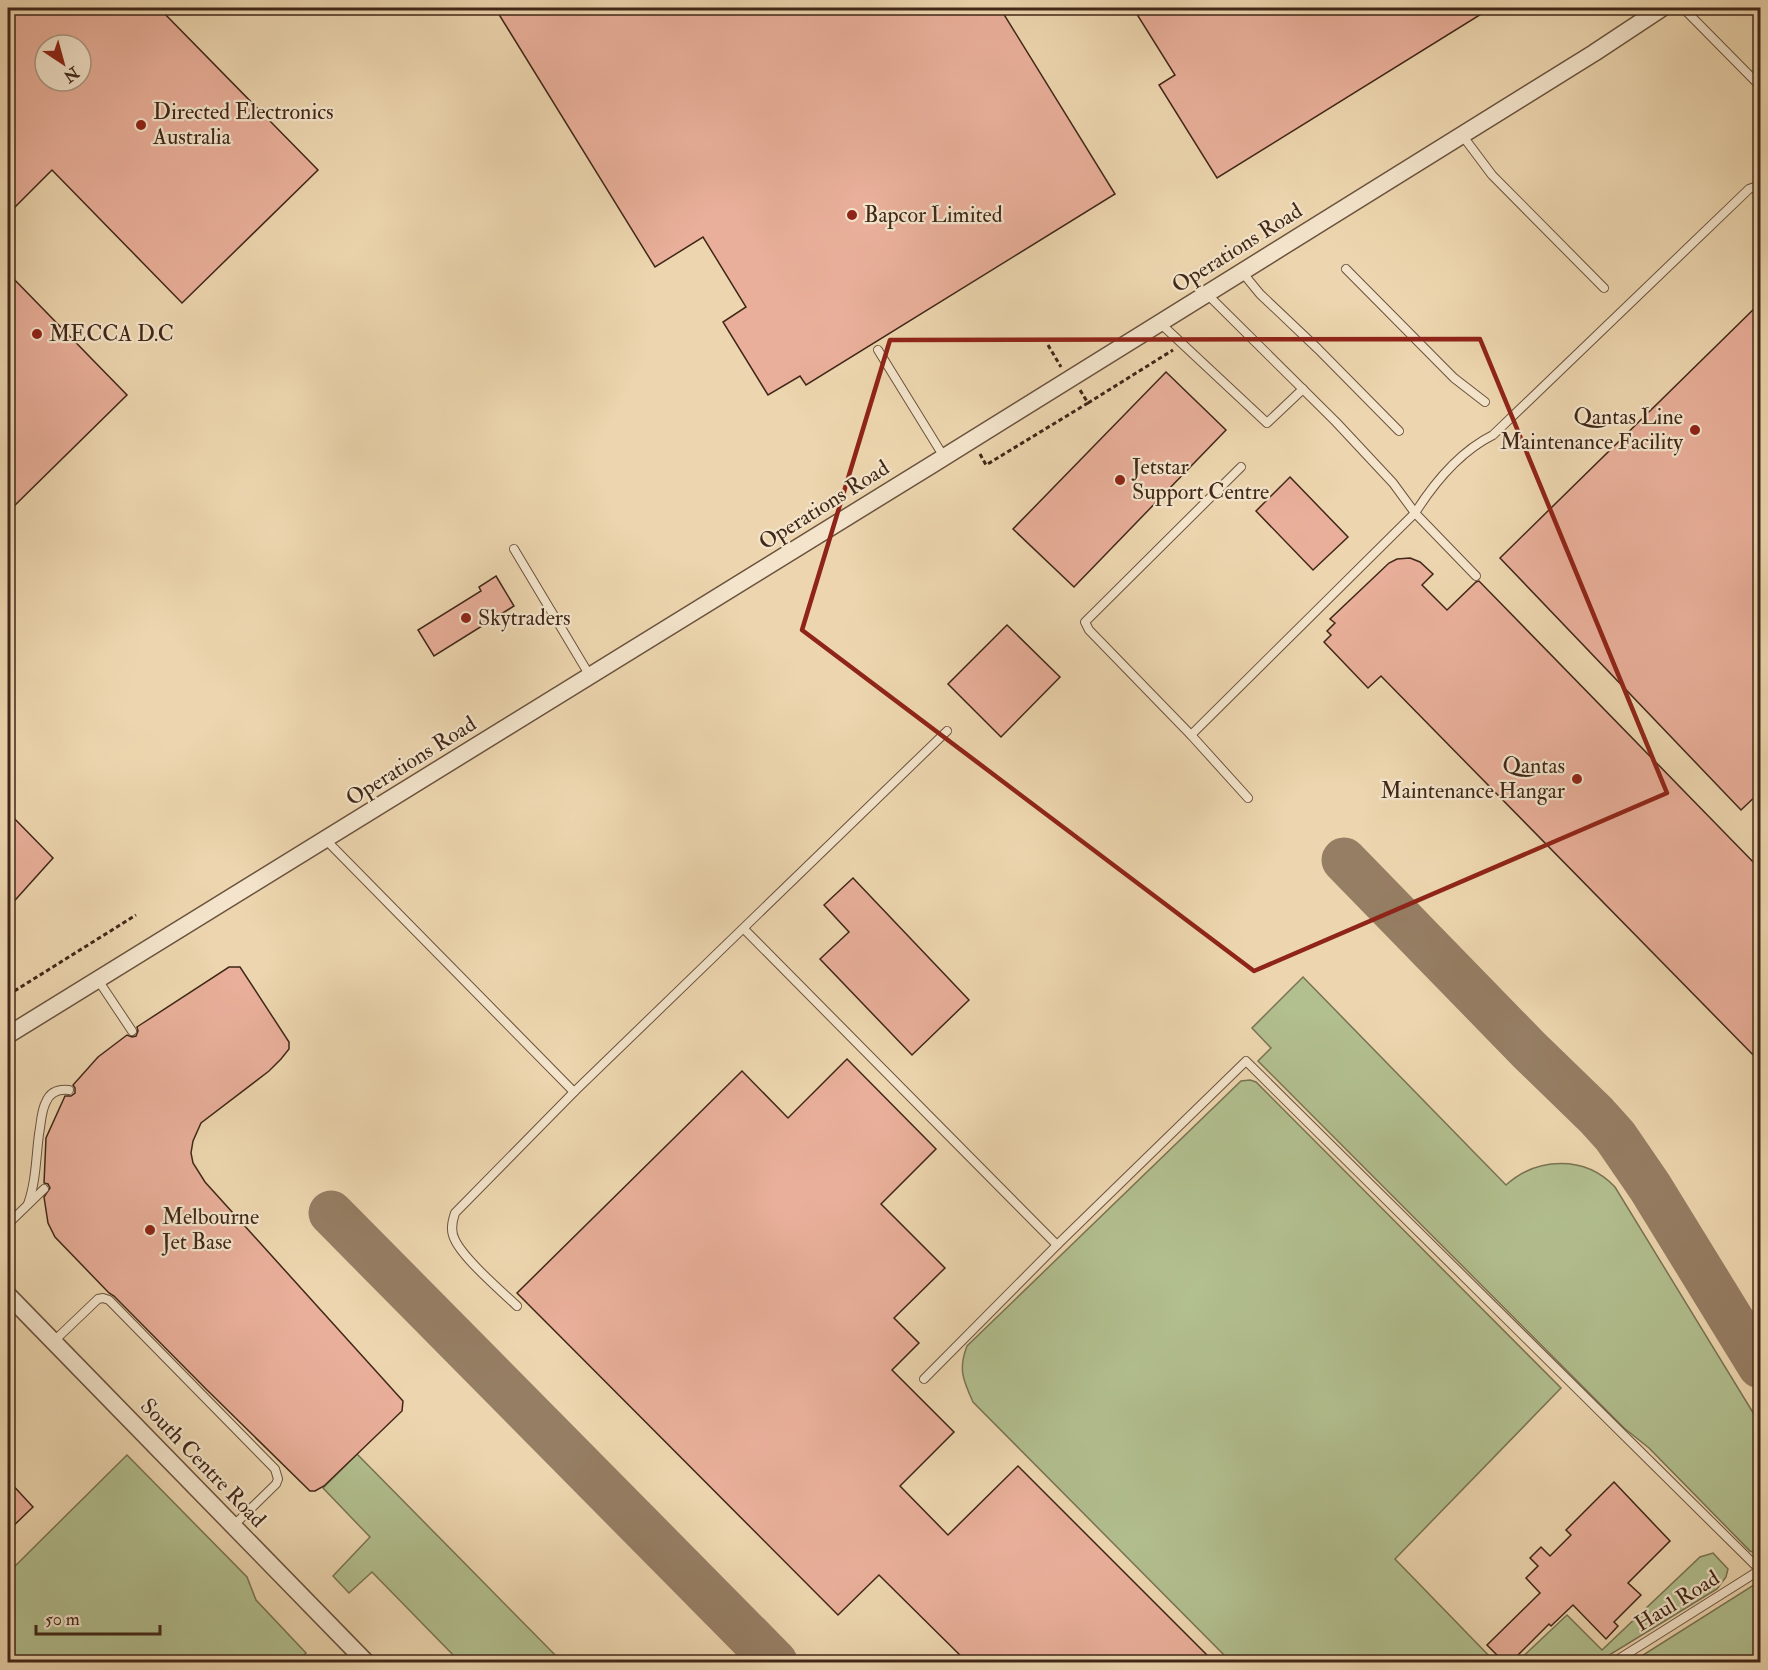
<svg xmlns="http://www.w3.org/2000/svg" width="1768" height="1670" font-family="'IM FELL Double Pica',serif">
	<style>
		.green { fill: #b2bf8f; stroke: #797354; stroke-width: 1.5 }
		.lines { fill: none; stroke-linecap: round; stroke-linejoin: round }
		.taxiway { stroke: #967e64; stroke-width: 45 }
		.building { fill: #e9af9a; stroke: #402718; stroke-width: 1.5; fill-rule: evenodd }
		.service-casing { stroke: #6b533e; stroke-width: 10 }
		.minor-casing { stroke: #6b533e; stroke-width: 19 }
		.path { stroke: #402718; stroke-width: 3; stroke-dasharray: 4.5 3; stroke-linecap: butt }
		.service { stroke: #f3e4cb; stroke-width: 8 }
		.minor { stroke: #f3e4cb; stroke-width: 16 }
		.marked { fill: none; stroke: #8f2418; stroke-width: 4.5; stroke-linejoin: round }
		.poi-dot { fill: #8f2418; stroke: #f3e4cb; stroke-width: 2 }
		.labels { text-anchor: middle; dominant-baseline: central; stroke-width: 4.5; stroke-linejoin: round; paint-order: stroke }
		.poi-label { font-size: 22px; fill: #402718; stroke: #f3e4cb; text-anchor: start }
		.street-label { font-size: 22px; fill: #402718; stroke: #f3e4cb }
	</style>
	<rect width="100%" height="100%" fill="#edd6af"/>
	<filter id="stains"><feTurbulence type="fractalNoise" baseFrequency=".00333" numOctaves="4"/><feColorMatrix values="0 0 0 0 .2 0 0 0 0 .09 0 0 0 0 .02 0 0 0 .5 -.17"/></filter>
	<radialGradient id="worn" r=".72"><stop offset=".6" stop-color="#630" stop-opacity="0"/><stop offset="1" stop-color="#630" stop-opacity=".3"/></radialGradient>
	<g class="green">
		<path d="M1303,977L1506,1185C1537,1157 1585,1155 1615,1187L1760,1424V1555L1750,1551L1649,1448L1624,1428L1258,1061L1271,1048L1252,1028Z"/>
		<path d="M1250,1080L1256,1082L1561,1388L1395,1559L1495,1662H1231L973,1402C963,1380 958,1369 967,1346L1241,1081Z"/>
		<path d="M357,1454L562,1662H460L372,1572L349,1593L333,1576L370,1537L323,1488Z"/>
		<path d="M127,1455L247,1577L256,1600L306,1653L297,1662H8V1573Z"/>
		<path d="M1713,1553L1728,1569L1726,1577L1717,1589L1598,1662H1517L1567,1615L1602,1650L1700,1557Z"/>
		<path d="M1760,1581V1662H1632Z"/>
	</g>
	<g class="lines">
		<g class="taxiway">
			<path d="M1344,860L1530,1051L1596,1115L1615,1136L1650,1187L1760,1366"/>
			<path d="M331,1213L775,1662"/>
		</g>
	</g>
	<g class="building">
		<path d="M8,8H159L318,170L182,303L52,170L8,214ZM45,45H81V81H45Z"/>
		<path d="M495,8H1000L1115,194L806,385L800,376L768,395L723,322L746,307L703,237L655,267Z"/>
		<path d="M1133,8H1491L1217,178L1159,85L1175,75Z"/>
		<path d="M8,273L127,395L8,512Z"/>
		<path d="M1761,302V791L1741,810L1500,558Z"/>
		<path d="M1166,372L1226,430L1074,587L1013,529Z"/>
		<path d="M1290,477L1348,537L1313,570L1256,511Z"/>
		<path d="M1410,558L1420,562L1433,574L1422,585L1447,610L1476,582L1479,581L1761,870V1063L1381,676L1368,688L1324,642L1331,635L1327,631L1335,623L1330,619L1389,563L1397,559Z"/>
		<path d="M496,576L514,606L434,656L418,630L481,591L479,587Z"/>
		<path d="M1007,625L1060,677L1001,737L948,684Z"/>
		<path d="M8,812L53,858L8,908Z"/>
		<path d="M853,878L969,1000L912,1055L820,959L849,932L824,905Z"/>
		<path d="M229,967H240L289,1042V1049L281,1059L269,1071L201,1123L193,1141L191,1153L193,1163L205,1182L403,1401L402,1411L324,1486L315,1491H310L206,1389L114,1296L109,1293L55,1237L48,1223L44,1197L50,1188L48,1184L44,1183L46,1138L65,1096H71L75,1093V1088L73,1085L98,1057L127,1035L132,1037L136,1036L138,1031L137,1027L140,1025Z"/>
		<path d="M847,1059L936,1149L881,1204L945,1268L894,1318L919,1343L892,1370L954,1432L900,1486L948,1535L1018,1466L1214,1662H967L879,1575L838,1615L517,1293L742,1071L788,1118Z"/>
		<path d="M8,1480L33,1507L8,1531Z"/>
		<path d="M1614,1482L1670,1541L1628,1583L1641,1595L1614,1622L1618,1626L1606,1639L1573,1605L1551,1626L1549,1624L1511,1662H1504L1487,1645L1540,1593L1526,1578L1538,1566L1530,1558L1541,1547L1550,1556L1571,1535L1566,1530Z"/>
	</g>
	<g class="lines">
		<g class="service-casing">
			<g id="service">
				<path d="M1683,8L1760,86"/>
				<path d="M1462,135L1492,175L1604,288"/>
				<path d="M1346,269L1454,378L1485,402"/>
				<path d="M1242,272L1260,294L1318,349L1399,431"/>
				<path d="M1207,294L1336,422L1393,483L1415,513L1476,576"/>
				<path d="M1160,323L1267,423L1303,389"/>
				<path d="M878,350L944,457"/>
				<path d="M1241,467L1085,622L1089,630L1191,735L1248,798"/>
				<path d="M514,549L590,676"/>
				<path d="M1191,735L1415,513C1434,483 1461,451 1493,435L1749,189L1760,185"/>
				<path d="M326,840L574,1092"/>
				<path d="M744,929L1057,1245"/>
				<path d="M98,980L132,1031"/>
				<path d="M28,1204C36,1182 36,1157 39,1134C41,1124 41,1111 46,1102C50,1092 59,1089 69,1090"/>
				<path d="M8,1224L44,1189"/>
				<path d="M517,1306C500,1290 464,1259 455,1240C450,1231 452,1222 455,1213L574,1092L947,731"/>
				<path d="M53,1342L98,1299L103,1298L109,1300L275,1469L278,1479L276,1484L233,1526"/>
				<path d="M924,1379L1057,1245L1246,1061L1760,1570"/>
				<path d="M1614,1662L1760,1570"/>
			</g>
		</g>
		<g class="minor-casing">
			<g id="minor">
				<path d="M8,1035C538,711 1066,381 1594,53L1662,8"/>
				<path d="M8,1295L366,1662"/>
			</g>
		</g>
		<g class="path">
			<path d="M1048,345L1061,367"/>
			<path d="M1088,403L1173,350"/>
			<path d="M980,454L986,465L1088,403L1080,390"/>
			<path d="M8,995L136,915"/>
		</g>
		<use href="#service" class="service"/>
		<use href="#minor" class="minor"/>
	</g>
	<path class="marked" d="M1480,339L1667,793L1254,971L802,630L890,340Z"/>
	<g class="poi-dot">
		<circle cx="141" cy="125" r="6"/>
		<circle cx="852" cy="215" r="6"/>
		<circle cx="37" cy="334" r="6"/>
		<circle cx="1695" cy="430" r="6"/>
		<circle cx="1120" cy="480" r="6"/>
		<circle cx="466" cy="618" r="6"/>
		<circle cx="1577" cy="779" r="6"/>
		<circle cx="150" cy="1230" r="6"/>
	</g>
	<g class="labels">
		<g class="poi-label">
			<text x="153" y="112">Directed Electronics<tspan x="153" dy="25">Australia</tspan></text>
			<text x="864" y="215">Bapcor Limited</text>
			<text x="49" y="334">MECCA D.C</text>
			<text x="1683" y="417" text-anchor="end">Qantas Line<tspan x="1683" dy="25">Maintenance Facility</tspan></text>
			<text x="1132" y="467">Jetstar<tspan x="1132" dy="25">Support Centre</tspan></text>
			<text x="478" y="618">Skytraders</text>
			<text x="1565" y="766" text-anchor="end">Qantas<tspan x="1565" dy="25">Maintenance Hangar</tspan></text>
			<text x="162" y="1217">Melbourne<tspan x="162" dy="25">Jet Base</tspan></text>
		</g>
		<g class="street-label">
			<text transform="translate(1237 248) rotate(-32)">Operations Road</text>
			<text transform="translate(824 505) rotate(-32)">Operations Road</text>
			<text transform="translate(411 761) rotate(-32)">Operations Road</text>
			<text transform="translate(203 1463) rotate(46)">South Centre Road</text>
			<text transform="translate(1677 1601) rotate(-32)">Haul Road</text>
		</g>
	</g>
	<rect width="1768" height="1670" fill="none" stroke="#edd6af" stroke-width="30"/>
	<rect x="9" y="9" width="1750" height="1652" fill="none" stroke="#402718" stroke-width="3"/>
	<rect x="15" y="15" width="1738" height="1640" fill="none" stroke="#402718" stroke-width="1.5"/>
	<g transform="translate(63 63) rotate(144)"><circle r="28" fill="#f3e4cb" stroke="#ab9883" stroke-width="1.5"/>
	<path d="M0-4.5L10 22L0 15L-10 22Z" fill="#8f2418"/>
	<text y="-9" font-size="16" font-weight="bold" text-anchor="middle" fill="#402718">N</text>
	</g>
	<path d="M36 1625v9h124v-9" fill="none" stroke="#402718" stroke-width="3"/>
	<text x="45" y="1625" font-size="18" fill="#402718" stroke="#f3e4cb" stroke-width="4.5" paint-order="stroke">50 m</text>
	<rect width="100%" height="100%" filter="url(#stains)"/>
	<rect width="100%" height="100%" fill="url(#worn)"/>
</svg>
